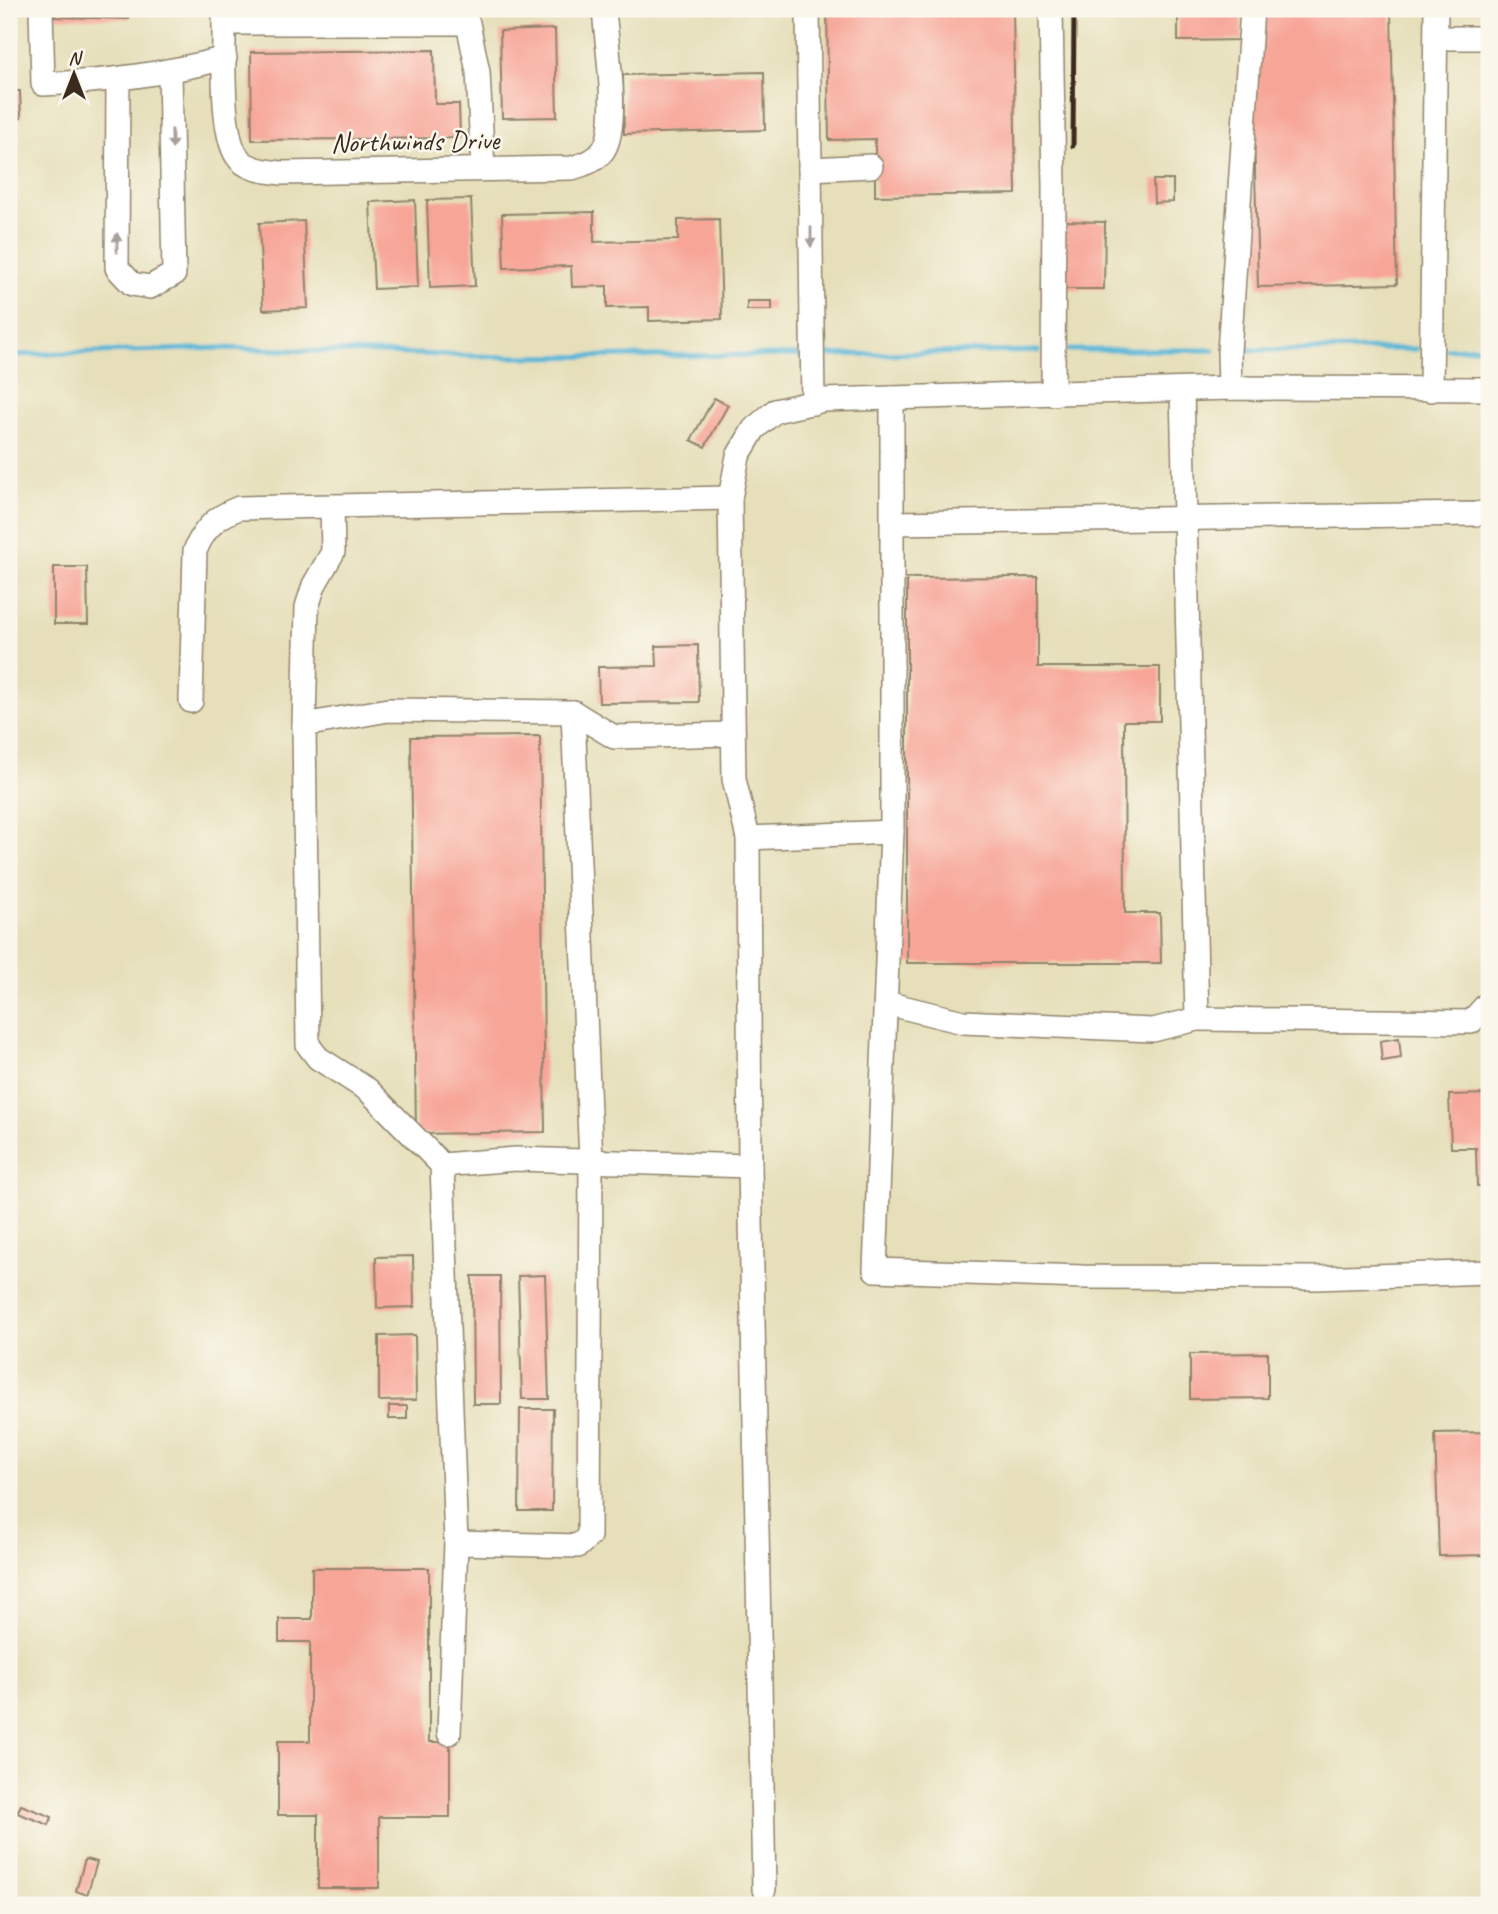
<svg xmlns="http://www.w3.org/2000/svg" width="1498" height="1914" font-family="Caveat,sans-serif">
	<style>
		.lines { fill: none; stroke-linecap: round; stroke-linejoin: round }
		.stream { stroke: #59b6d7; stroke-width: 5 }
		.building { fill: #f7a597 }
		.minor-casing { stroke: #90846c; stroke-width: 26 }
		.minor { stroke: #fff; stroke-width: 23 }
		.rail { stroke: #3b2a1e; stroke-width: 5 }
		.oneway { fill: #a79f9a }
		.labels { text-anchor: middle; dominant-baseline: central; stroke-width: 5; stroke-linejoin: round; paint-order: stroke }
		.street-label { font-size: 28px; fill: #3b2a1e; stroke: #fbf7ec }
	</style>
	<rect width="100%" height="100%" fill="#fbf7ec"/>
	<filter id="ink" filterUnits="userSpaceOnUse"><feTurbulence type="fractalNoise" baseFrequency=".0143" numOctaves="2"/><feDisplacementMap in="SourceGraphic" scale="14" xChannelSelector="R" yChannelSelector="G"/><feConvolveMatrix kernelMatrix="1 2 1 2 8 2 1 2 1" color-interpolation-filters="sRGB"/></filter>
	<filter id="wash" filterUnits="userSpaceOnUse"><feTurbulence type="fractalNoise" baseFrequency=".00686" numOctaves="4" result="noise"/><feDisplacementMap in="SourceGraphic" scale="28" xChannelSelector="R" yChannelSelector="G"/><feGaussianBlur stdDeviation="1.57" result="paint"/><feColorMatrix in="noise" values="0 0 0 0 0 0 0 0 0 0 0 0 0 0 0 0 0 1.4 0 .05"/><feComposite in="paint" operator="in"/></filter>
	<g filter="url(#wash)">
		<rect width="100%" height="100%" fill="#e6dfba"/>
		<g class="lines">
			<g class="stream">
				<path d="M1448,349L1489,347"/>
				<path d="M1069,350H1213"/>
				<path d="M1245,350L1416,349"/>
				<path d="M9,355L222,348L510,357L800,355"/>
				<path d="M822,355L1038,351"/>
			</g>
		</g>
		<g id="blocks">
			<g class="building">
				<path d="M55,9H129V19L55,17Z"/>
				<path d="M827,9H1013L1016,194L875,196V139L829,140Z"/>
				<path d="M1178,9H1241L1242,40L1178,41Z"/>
				<path d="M1259,9H1391L1397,284L1258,287L1252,53Z"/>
				<path d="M555,29L557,117L502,118L500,31Z"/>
				<path d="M434,50L435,104H459L460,138L252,140L251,52Z"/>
				<path d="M764,72L765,130L624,134L623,75Z"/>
				<path d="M9,91H20L21,118H9Z"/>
				<path d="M1153,180H1173V202L1154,203Z"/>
				<path d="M471,199L475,286L430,288L427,200Z"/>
				<path d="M415,200L418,287L374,289L370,202Z"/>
				<path d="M594,212V242L678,240V220L719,219L722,319L649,321V307L607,308V286L572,287L571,266L504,268L502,214Z"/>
				<path d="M304,221L308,308L263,310L259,223Z"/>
				<path d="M1061,221L1105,222L1104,289H1061Z"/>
				<rect x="747" y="301" width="25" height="9"/>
				<path d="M714,398L728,405L705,447L691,440Z"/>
				<path d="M54,567H87L88,624H54Z"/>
				<path d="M1038,577V667H1160V721H1124L1125,913H1160L1161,963H907V578Z"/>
				<path d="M698,645L699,702L599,703L598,667L657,666L656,646Z"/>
				<path d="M540,736L545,1132L416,1134L411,737Z"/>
				<path d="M1399,1038L1401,1058L1382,1061L1380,1041Z"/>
				<path d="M1489,1094V1185L1477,1186L1476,1148H1451L1449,1095Z"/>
				<path d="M413,1256L414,1307L377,1308L376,1257Z"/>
				<path d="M545,1275L549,1399H522L518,1276Z"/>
				<path d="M472,1276H500L501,1404H473Z"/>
				<path d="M415,1335L416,1400L379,1401V1336Z"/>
				<path d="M1268,1353V1398L1190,1399V1354Z"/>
				<rect x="389" y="1406" width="18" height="13"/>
				<path d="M520,1409H553L552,1511H519Z"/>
				<path d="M1489,1432V1555L1439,1556L1435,1433Z"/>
				<path d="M312,1568H429V1742H450V1817H379V1888H318V1815H278V1741H310V1642H279V1619H312Z"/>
				<path d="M21,1805L52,1817L49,1825L17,1813Z"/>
				<path d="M85,1859L97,1862L87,1895L76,1891Z"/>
			</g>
		</g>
	</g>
	<g filter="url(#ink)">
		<use href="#blocks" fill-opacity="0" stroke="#90846c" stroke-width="2"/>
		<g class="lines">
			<g class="minor-casing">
				<g id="minor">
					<path d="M41,9L43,84C104,82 165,74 225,58"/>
					<path d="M224,9C225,42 219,130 237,156C246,170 266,171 281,173L572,168C584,164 597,161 604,149C620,123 606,41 604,9"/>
					<path d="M808,9L813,403"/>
					<path d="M1051,9L1054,189L1053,394"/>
					<path d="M224,23H468L478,72L483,169"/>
					<path d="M1436,38H1489"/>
					<path d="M118,79L117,268L132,284L150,287L174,274L170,71"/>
					<path d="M810,169L871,166"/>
					<path d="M1230,388L1229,352L1252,9"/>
					<path d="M1182,390L1197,1019L1471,1022L1489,1002"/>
					<path d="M1431,390L1436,9"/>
					<path d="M892,398V832L875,1270L1083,1277L1316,1278L1489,1272"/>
					<path d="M893,523L1475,514L1489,512"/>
					<path d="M191,701L195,551C204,528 216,517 239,508L730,498"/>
					<path d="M304,725L307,607L314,585L333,552L332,506"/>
					<path d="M748,838L892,832"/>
					<path d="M886,1003L963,1022L1153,1030L1197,1019"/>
					<path d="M442,1165L516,1159L750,1166"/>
					<path d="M456,1543L578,1546L589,1536L591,1163L573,712"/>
					<path d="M449,1733L456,1543L442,1165L368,1090L318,1058L308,1045L304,725L388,710L573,712L614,737L732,734"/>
					<path d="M764,1889L750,1166L748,838L734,779L730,498L738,456L754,429L775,411L824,400L1230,388L1489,389"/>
				</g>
			</g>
			<use href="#minor" class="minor"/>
			<path class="rail" d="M1073,146L1074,9"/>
		</g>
		<defs><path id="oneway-solid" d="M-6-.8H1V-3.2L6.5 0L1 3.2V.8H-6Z" transform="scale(1.75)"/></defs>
		<g class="oneway">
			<use href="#oneway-solid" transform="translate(172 139) rotate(89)"/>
			<use href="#oneway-solid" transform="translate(811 237) rotate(90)"/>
			<use href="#oneway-solid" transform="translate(117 243) rotate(-90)"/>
		</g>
	</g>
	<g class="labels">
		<g class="street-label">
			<text transform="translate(415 141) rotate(-1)">Northwinds Drive</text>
		</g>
	</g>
	<rect width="1498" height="1914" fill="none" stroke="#fbf7ec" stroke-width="35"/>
	<g transform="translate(74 74)" stroke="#fbf7ec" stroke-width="5" paint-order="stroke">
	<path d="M0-5L12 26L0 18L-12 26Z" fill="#3b2a1e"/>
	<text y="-10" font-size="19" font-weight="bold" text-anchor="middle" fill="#3b2a1e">N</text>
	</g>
</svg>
